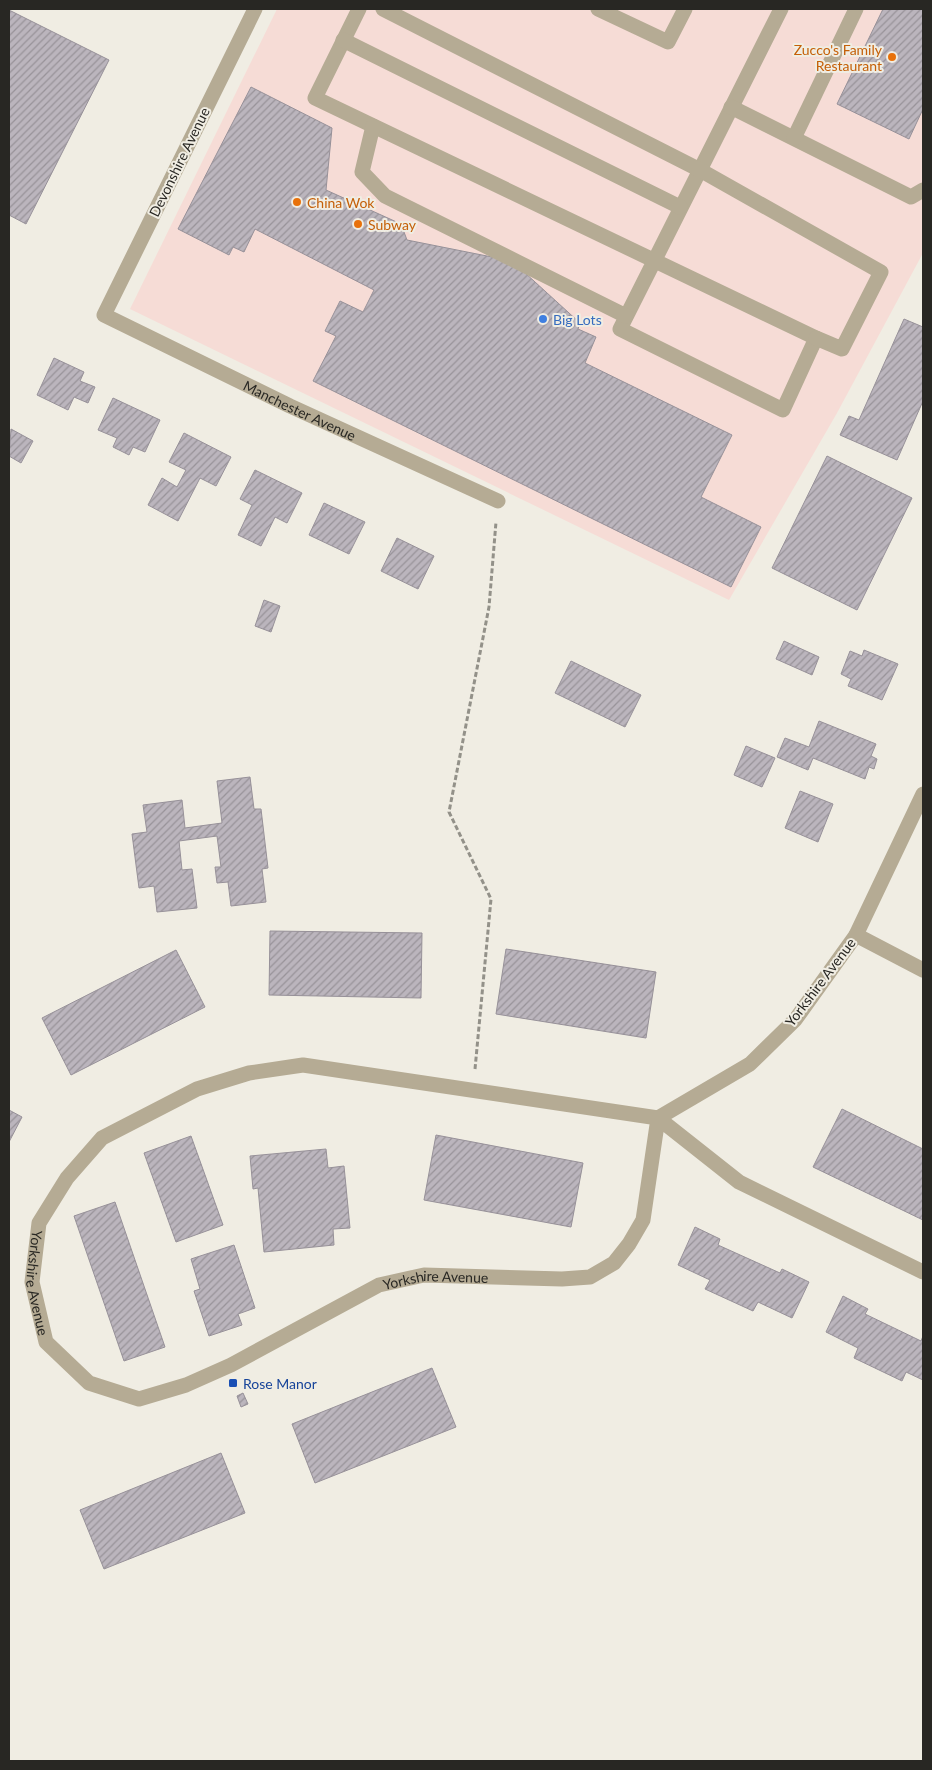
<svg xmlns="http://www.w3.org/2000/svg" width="932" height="1770" font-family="Lato,sans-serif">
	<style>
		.commercial { fill: #f6dcd6 }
		.building { fill: url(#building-hatch); stroke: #979199 }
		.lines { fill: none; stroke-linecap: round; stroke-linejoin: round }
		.path { stroke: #939189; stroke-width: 3; stroke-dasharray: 5 2.5; stroke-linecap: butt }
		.minor { stroke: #b5ab94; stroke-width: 15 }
		.food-dot { fill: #e8710a; stroke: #f0ede3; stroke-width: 2 }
		.shop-dot { fill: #3f7fe0; stroke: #f0ede3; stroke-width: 2 }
		.transit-dot { fill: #1a4fb4; stroke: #f0ede3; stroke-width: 2 }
		.labels { text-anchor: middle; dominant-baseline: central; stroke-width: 4; stroke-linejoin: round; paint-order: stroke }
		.food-label { font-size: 14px; fill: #c56008; stroke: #f0ede3; text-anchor: start }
		.street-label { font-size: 14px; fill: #282723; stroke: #f0ede3 }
		.shop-label { font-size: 14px; fill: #366cbe; stroke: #f0ede3; text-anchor: start }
		.transit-label { font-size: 14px; fill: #164399; stroke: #f0ede3; text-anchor: start }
	</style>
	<defs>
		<pattern id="building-hatch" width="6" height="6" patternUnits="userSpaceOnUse" patternTransform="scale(1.25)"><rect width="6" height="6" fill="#bbb5bd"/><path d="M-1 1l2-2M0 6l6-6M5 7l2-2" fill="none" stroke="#989399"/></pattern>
	</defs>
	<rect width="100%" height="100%" fill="#f0ede3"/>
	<path class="commercial" d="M277,9H923V253L837,413L729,600L130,309Z"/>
	<g class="building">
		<path d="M883,9H923V109L909,139L837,104Z"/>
		<path d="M9,10L109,60L26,224L9,215Z"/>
		<path d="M251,87L332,128L326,190L401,224L407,240L512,261L580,323L578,329L596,337L585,363L732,435L701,497L761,527L731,587L313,381L336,336L325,331L340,301L363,312L374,290L255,229L244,252L233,247L229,255L178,229Z"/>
		<path d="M904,319L923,327V401L897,460L840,435L849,416L859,420Z"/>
		<path d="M54,358L84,372L80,381L95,387L88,403L74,397L68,410L37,395Z"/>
		<path d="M113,398L160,420L145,452L133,447L129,455L113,447L117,438L98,430Z"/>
		<path d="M11,429L33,441L21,463L9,456Z"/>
		<path d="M184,433L231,457L216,486L200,478L178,521L148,505L162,478L177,487L186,470L169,462Z"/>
		<path d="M827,456L912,498L857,610L772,568Z"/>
		<path d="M255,470L302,493L287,523L275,517L261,546L238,535L252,505L240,499Z"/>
		<path d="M324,503L365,522L349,554L309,535Z"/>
		<path d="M397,538L434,556L418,589L381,571Z"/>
		<path d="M264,600L280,606L271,632L255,626Z"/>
		<path d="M784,641L819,657L812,675L776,659Z"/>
		<path d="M864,650L898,664L882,700L848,686L851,679L841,674L850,651L862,656Z"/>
		<path d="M571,661L641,695L625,727L555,693Z"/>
		<path d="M819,721L876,744L871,756L877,759L874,769L869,767L865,779L813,758L808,770L777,757L785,738L809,747Z"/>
		<path d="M746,746L775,758L762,787L734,775Z"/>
		<path d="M250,777L254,809H261L268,868L262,869L266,902L231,906L228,882L217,883L215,867H221L217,836L179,841L182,870L192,869L197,908L157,912L154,886L139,888L132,834L147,832L143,805L182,800L185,828L222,823L217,781Z"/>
		<path d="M800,791L833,804L818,842L785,828Z"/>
		<path d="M270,931L422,933L421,998L269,995Z"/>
		<path d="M506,949L656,972L646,1038L496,1014Z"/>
		<path d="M176,950L205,1007L71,1075L42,1018Z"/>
		<path d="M842,1109L923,1149V1220L813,1167Z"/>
		<path d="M9,1110L22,1117L9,1142Z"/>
		<path d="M436,1135L583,1163L571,1227L424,1200Z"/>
		<path d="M191,1136L223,1225L176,1242L144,1153Z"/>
		<path d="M326,1149L328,1168L344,1166L350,1228L333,1229L334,1245L264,1252L258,1188L253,1189L250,1156Z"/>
		<path d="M115,1202L165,1347L124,1361L74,1216Z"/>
		<path d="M695,1227L720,1239L718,1245L780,1273L782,1269L809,1282L792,1318L758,1302L753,1311L705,1289L710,1280L678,1265Z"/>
		<path d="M234,1245L255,1308L238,1314L242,1325L209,1336L194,1291L200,1289L191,1259Z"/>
		<path d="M843,1296L868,1309L865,1314L921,1341L923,1336V1380L906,1372L902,1381L854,1358L858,1348L826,1332Z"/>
		<path d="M432,1368L456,1427L315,1483L292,1424Z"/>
		<path d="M243,1393L248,1404L241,1407L237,1396Z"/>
		<path d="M221,1453L245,1513L104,1569L80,1510Z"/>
	</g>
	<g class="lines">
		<path class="path" d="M475,1069L491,899L449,812L489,607L496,522"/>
		<g class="minor">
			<path id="s1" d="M255,9L104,315L290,406L498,501"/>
			<path d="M359,9L315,98C482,179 649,259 816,338L783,410L620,329L781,9"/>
			<path d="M383,9L700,170L881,272L842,349L816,338"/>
			<path d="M598,9L668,42L685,9"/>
			<path d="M343,40L680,207"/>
			<path d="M731,107L911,197L923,190"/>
			<path d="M373,126L362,172L385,196L626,316"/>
			<path d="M794,138L856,9"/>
			<path id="s2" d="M923,794L856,935L795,1020L750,1064L658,1118L303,1065L249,1073L197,1089L102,1138L67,1178L39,1223L32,1282L46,1342L89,1383L139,1399L186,1385L231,1365L379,1285L424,1275L562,1279L590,1277L614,1263L629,1244L643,1220L658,1118L739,1182L923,1272"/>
			<path d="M856,935L923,970"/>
		</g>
	</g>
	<g class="food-dot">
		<circle cx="892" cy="57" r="5"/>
		<circle cx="297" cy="202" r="5"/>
		<circle cx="358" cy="224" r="5"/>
	</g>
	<circle class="shop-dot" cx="543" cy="319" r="5"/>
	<rect class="transit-dot" x="228" y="1378" width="10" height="10" rx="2.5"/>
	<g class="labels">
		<g class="food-label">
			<text x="882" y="49" text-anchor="end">Zucco's Family<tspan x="882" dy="16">Restaurant</tspan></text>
			<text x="307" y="202">China Wok</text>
			<text x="368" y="224">Subway</text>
		</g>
		<g class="street-label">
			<text transform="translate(179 162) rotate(-64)">Devonshire Avenue</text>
			<text stroke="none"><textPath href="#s1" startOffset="559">Manchester Avenue</textPath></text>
			<text transform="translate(820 982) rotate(-53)">Yorkshire Avenue</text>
			<text stroke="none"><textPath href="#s2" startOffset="1668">Yorkshire Avenue</textPath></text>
			<text stroke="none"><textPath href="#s2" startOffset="1172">Yorkshire Avenue</textPath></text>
		</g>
		<g class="shop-label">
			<text x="553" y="319">Big Lots</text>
		</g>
		<g class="transit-label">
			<text x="243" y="1383">Rose Manor</text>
		</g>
	</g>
	<rect width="932" height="1770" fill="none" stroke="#282723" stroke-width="20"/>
</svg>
